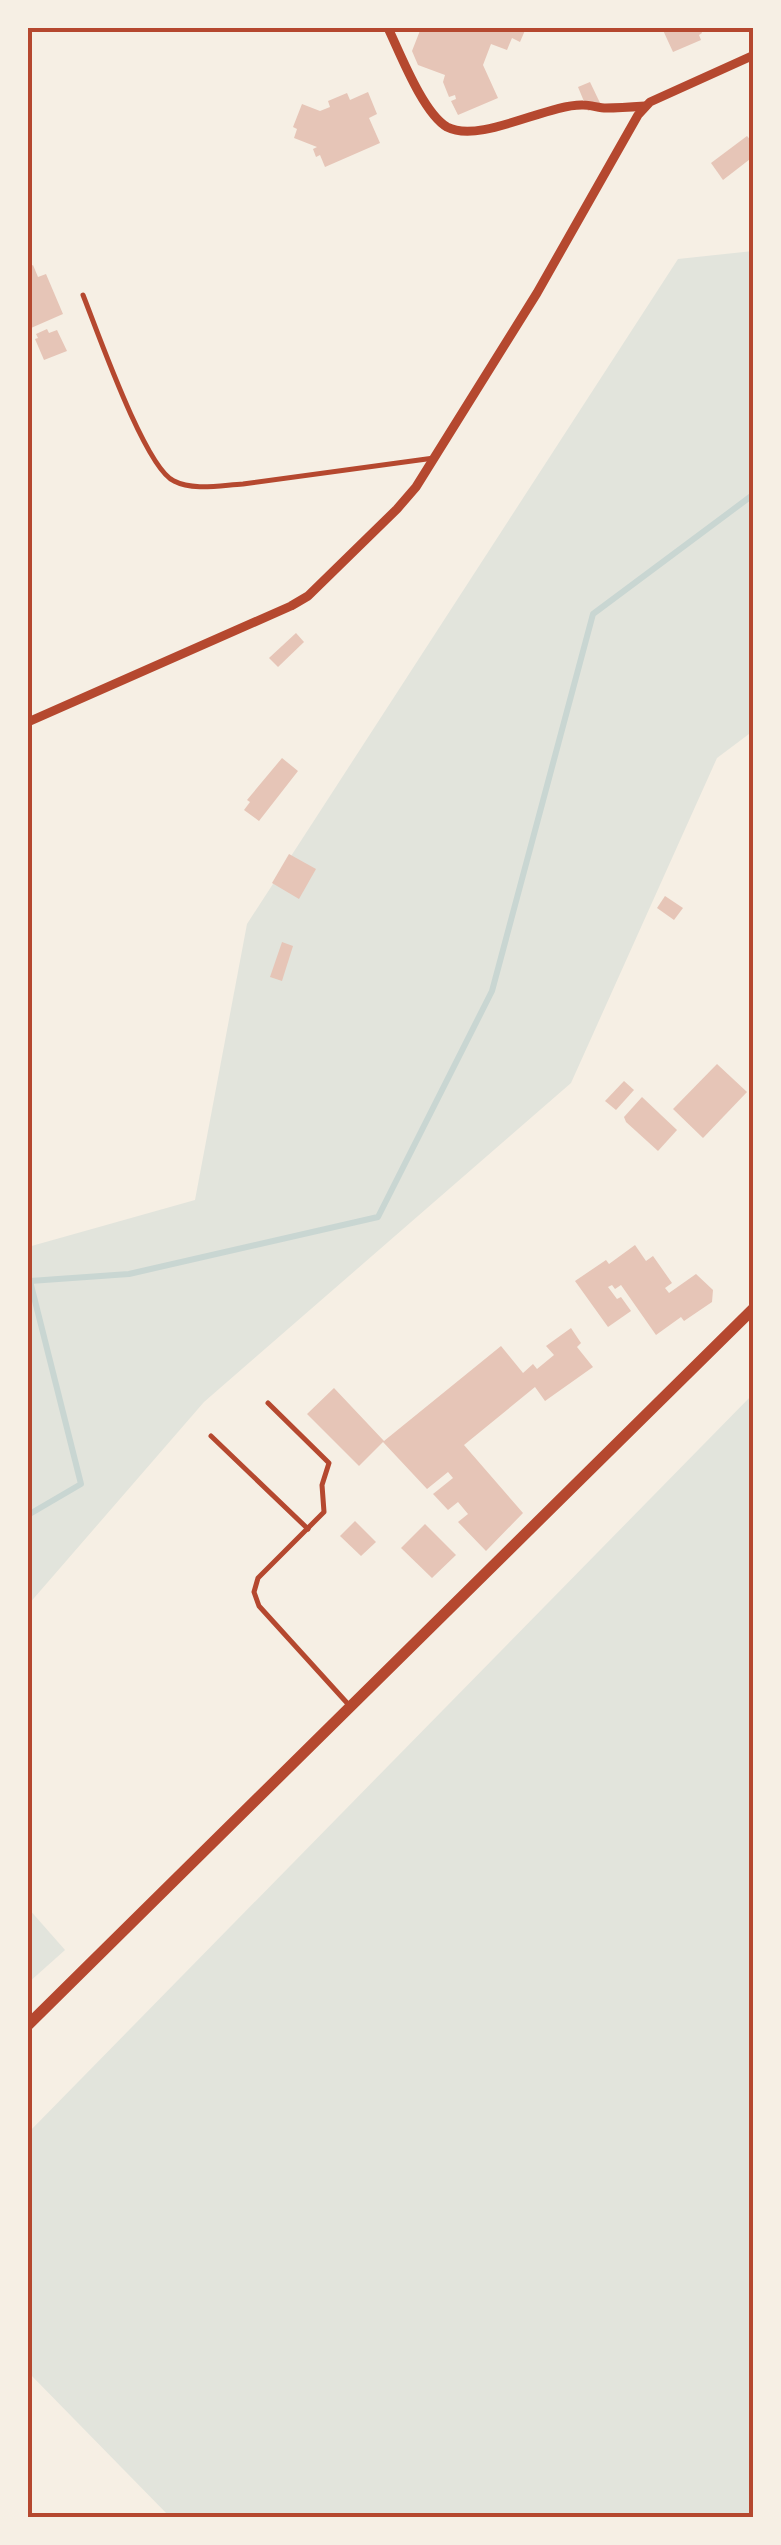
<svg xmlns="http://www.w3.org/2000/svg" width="781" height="2545" font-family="Raleway,sans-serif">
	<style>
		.green { fill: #e2e4dc }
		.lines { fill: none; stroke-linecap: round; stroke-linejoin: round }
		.stream { stroke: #c9d6d2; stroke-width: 6 }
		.building { fill: #e6c5b7 }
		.service { stroke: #b5482f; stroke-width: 5 }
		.minor { stroke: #b5482f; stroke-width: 9 }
		.tertiary { stroke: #b5482f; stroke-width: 11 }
		.neatline { fill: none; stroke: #b5482f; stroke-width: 4 }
	</style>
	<rect width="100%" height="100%" fill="#f6efe4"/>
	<g class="green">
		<path d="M753,251V731L717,758L571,1083L204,1402L28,1605V1247L195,1200L247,924L678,259Z"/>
		<path d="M753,1394V2517H170L28,2372V2133Z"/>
		<path d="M28,1908L65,1950L28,1983Z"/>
	</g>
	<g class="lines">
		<path class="stream" d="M28,1515L81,1484L30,1281L129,1274L378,1217L492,991L593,614L754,494"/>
	</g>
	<g class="building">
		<path d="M421,28H526L520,42L512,38L507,50L491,44L483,65L498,98L458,115L451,101L456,99L455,95L449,97L443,82L445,75L418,65L412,51Z"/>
		<path d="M662,28H700L702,33L699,35L701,40L673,52Z"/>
		<path d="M590,82L601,105L588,111L578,87Z"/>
		<path d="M368,92L377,114L369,118L380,143L325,167L320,155L316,157L313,149L317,147L294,138L297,129L293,127L302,104L320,111L330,107L328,101L347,93L350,100Z"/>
		<path d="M747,136L754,144V156L723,180L711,163Z"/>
		<path d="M33,265L38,277L46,274L63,314L31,328L28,321V268Z"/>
		<path d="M47,329L49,333L57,330L67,351L44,360L35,339L38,338L36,334Z"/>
		<path d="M296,633L304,642L278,667L269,658Z"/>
		<path d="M282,758L298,771L259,821L244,810L250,802L247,800Z"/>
		<path d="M289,854L316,869L299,899L272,883Z"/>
		<path d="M665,896L683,908L674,920L657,908Z"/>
		<path d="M282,942L293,946L282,981L270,977Z"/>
		<path d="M717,1064L747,1092L703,1138L673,1109Z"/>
		<path d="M624,1081L634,1090L616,1110L605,1101Z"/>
		<path d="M642,1097L677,1130L658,1151L626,1122L624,1117Z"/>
		<path d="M635,1245L646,1261L653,1256L672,1283L665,1288L669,1293L696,1274L713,1290L712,1302L684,1321L681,1317L656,1335L621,1285L615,1289L612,1285L608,1287L617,1299L621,1297L631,1311L608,1327L575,1281L606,1260L609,1264Z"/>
		<path d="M571,1328L581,1343L577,1347L593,1367L545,1401L535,1387L464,1445L523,1513L486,1551L458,1522L468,1514L458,1502L448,1510L433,1494L453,1478L448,1472L427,1489L383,1442L359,1466L307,1414L334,1388L384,1441L501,1346L523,1373L533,1364L537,1369L554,1355L546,1346Z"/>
		<path d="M355,1521L376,1542L361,1556L340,1536Z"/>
		<path d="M425,1524L456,1555L432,1578L401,1548Z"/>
	</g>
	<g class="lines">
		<g class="service">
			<path d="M83,295C97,330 145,468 174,481C193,491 222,485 243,484L434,458"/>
			<path d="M268,1403L329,1463L322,1485L324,1512L258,1578L254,1592L259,1606L348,1704"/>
			<path d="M211,1436L308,1529"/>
		</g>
		<g class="minor">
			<path d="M388,28C400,53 423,113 447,127C480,144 547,104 583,105C591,105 599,108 606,108C619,108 632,107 645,106"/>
			<path d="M28,722L291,606L308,596L397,509L416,487L537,293L638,115L650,102L754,55"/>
		</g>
		<path class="tertiary" d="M28,2025L754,1308"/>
	</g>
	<rect width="781" height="2545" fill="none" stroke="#f6efe4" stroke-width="60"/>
	<rect x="30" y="30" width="721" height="2485" class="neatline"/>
</svg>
